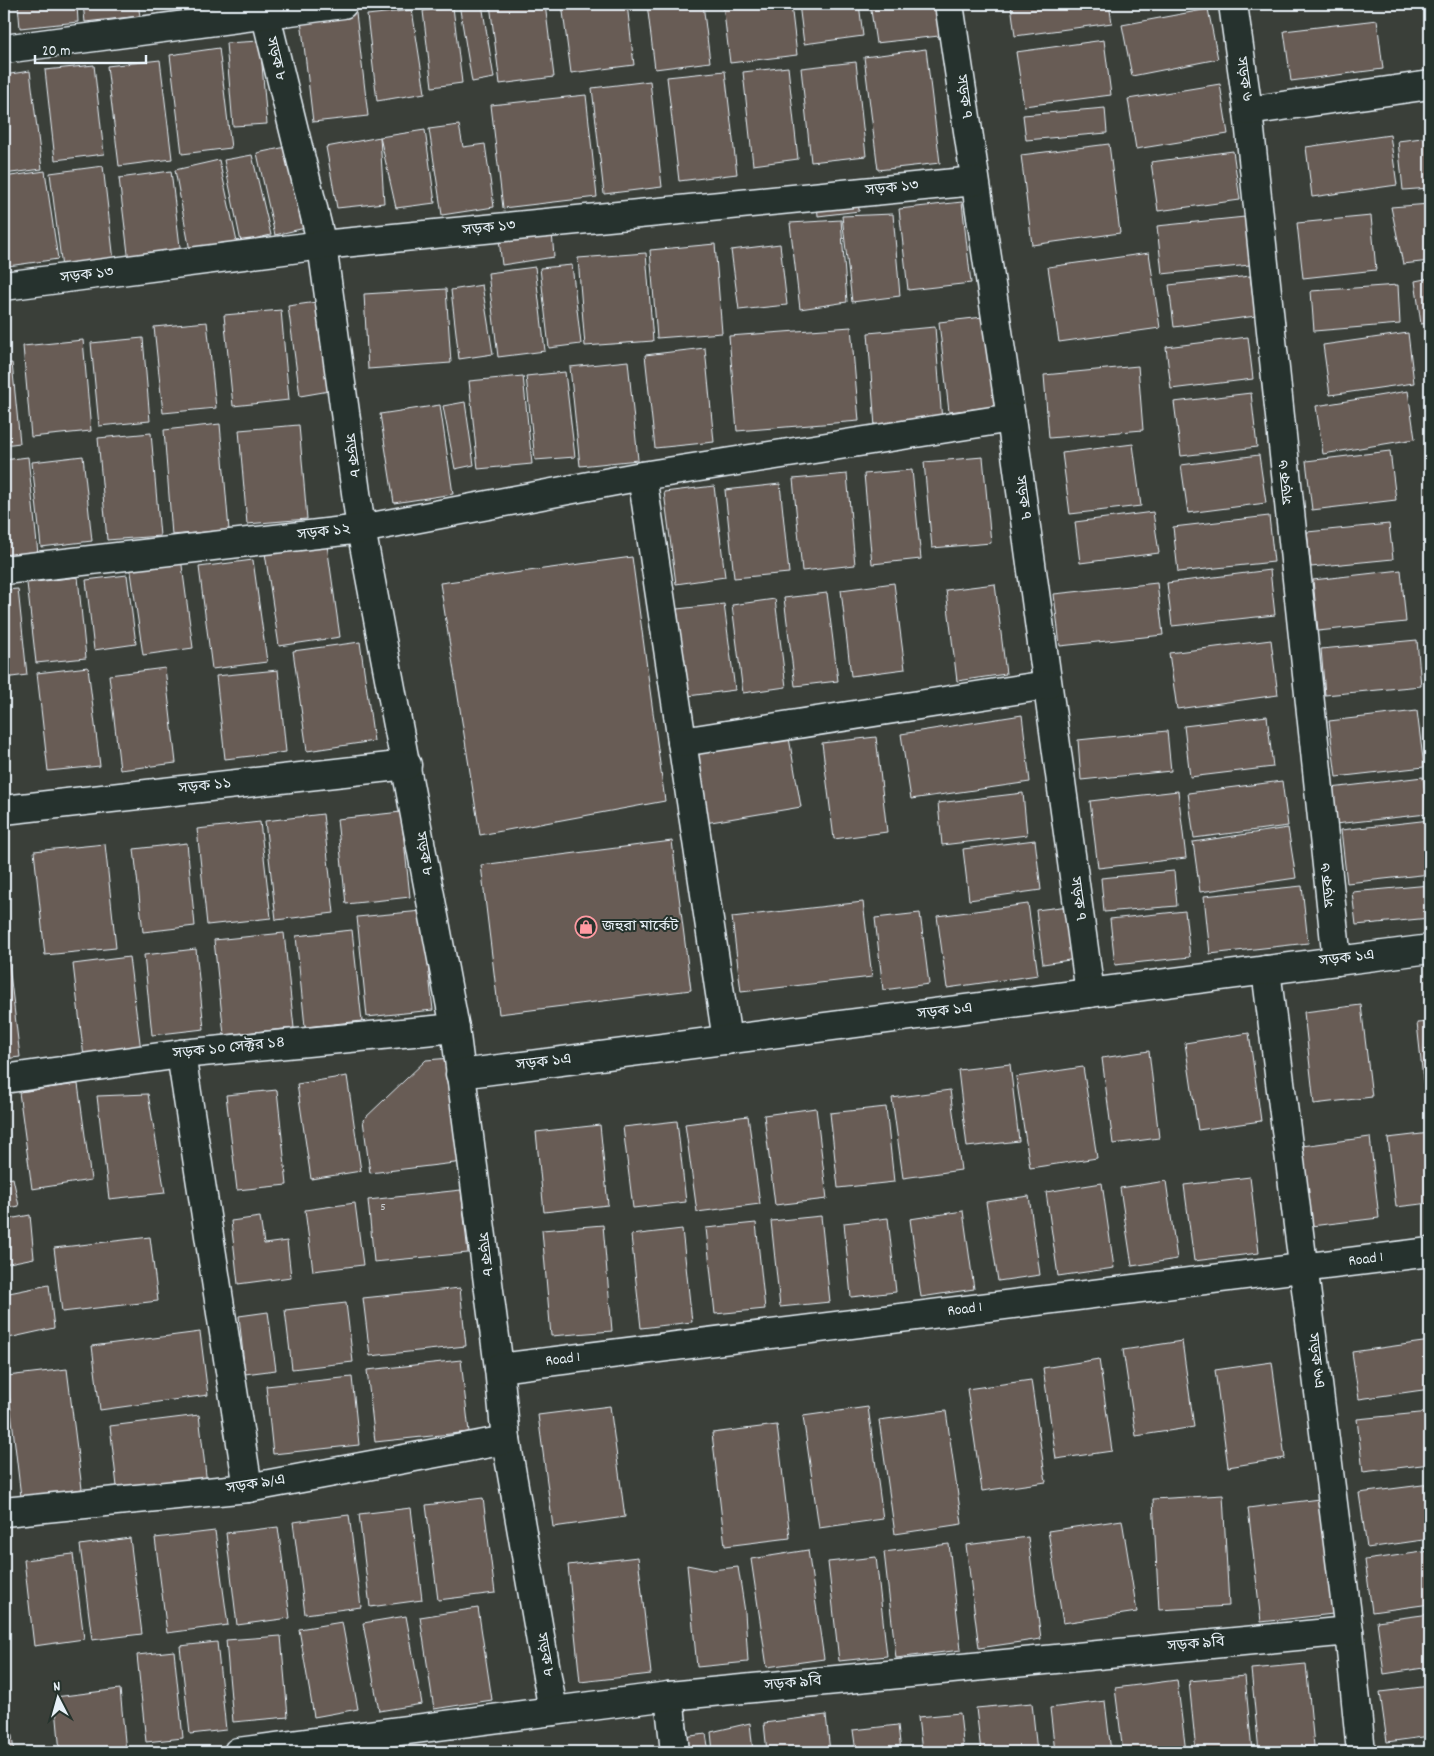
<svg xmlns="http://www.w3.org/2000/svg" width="1434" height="1756" font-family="Dekko,'Noto Sans Bengali',sans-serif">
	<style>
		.building { fill: #685c55; stroke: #e8f1f8 }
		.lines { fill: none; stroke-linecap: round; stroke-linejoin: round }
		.minor-casing { stroke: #e8f1f8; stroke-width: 31 }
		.minor { stroke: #26332d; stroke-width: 28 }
		.labels { text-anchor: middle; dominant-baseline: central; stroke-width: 4; stroke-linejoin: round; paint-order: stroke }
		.number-label { font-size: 12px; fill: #c8cccf }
		.street-label { font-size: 15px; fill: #e8f1f8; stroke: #26332d }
		.poi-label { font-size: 15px; fill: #e8f1f8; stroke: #26332d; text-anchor: start }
	</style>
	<rect width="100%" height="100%" fill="#3a3f39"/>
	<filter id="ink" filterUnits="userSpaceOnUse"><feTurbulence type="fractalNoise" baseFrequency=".02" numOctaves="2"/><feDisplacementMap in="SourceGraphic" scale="10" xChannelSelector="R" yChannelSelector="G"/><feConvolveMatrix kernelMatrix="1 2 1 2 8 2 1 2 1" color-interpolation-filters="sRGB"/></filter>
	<g filter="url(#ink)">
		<g class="building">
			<path d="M18,4H77L78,22L20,28Z"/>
			<path d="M83,4H138L140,16L85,22Z"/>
			<path d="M153,4H199L153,10Z"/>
			<path d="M459,4H482L494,78L472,82Z"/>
			<path d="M490,4H545L554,77L500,84Z"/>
			<path d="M562,4H627L634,65L571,73Z"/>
			<path d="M647,4H703L710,62L655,69Z"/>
			<path d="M723,4H791L797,55L730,63Z"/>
			<path d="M799,4H859L863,36L804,44Z"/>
			<path d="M870,4H936L939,36L876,43Z"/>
			<path d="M1011,4H1109L1112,23L1015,36Z"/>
			<path d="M4,7L6,33H4Z"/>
			<path d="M453,7L462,83L432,87L423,11Z"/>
			<path d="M1208,9L1218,59L1132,76L1122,25Z"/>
			<path d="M412,10L425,93L377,101L367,15Z"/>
			<path d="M356,13L368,116L313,122L301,20Z"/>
			<path d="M1377,20L1383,69L1291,81L1284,31Z"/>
			<path d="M1104,40L1111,95L1024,106L1016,52Z"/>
			<path d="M260,41L267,124L233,126L226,43Z"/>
			<path d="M219,48L231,148L182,154L170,55Z"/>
			<path d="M926,49L940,163L878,170L864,57Z"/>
			<path d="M160,60L172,159L119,166L107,66Z"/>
			<path d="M856,62L866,156L811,162L801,68Z"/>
			<path d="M94,65L104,154L55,160L45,70Z"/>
			<path d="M788,67L798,159L753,165L743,72Z"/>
			<path d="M30,71L42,169L4,174V75Z"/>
			<path d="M725,71L737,174L679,181L667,77Z"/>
			<path d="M650,81L662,187L604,194L592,88Z"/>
			<path d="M1220,84L1228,134L1136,149L1128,99Z"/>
			<path d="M586,95L597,197L503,208L491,105Z"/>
			<path d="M1105,108L1107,133L1026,140L1023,115Z"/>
			<path d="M459,125L463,147L485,144L494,207L442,215L429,129Z"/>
			<path d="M425,130L435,203L396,208L380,137Z"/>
			<path d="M1390,135L1397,185L1312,197L1306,147Z"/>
			<path d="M380,137L384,203L337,208L326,147Z"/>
			<path d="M1430,137V188L1403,190L1398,141Z"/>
			<path d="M1109,144L1120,233L1032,245L1021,155Z"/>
			<path d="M286,147L305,228L275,235L257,153Z"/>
			<path d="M1233,151L1240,200L1158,211L1151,162Z"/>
			<path d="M252,155L271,235L241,242L224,160Z"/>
			<path d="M219,160L237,242L190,251L175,170Z"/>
			<path d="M103,166L114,261L62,268L50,173Z"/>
			<path d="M45,171L58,259L8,266L4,233V177Z"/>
			<path d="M171,171L181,255L129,262L119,178Z"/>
			<path d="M858,197L859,211L818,216L817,202Z"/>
			<path d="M962,202L971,283L908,290L899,209Z"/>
			<path d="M1430,204V261L1403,264L1391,207Z"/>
			<path d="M893,214L900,296L852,302L842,216Z"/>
			<path d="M1371,216L1376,270L1303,278L1297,223Z"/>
			<path d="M1245,217L1250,265L1162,274L1157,226Z"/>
			<path d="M841,220L847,302L800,309L790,223Z"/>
			<path d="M552,232L554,257L502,265L499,239Z"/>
			<path d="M715,244L722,333L657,338L650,250Z"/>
			<path d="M780,244L787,305L739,310L731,250Z"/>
			<path d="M646,253L653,341L585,346L578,258Z"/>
			<path d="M1149,253L1160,328L1059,342L1048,267Z"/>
			<path d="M572,265L581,344L549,348L540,268Z"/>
			<path d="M535,267L545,351L498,357L488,273Z"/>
			<path d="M1250,276L1256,316L1174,327L1169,285Z"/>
			<path d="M1430,278V323L1421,324L1415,281Z"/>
			<path d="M482,285L493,354L459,359L451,290Z"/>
			<path d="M1398,285L1400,324L1314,331L1311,291Z"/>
			<path d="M446,289L451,363L368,369L364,294Z"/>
			<path d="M324,301L335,390L300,396L288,306Z"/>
			<path d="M281,310L289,400L233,406L224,315Z"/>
			<path d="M983,317L998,406L949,412L939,322Z"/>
			<path d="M207,322L216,408L163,413L154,327Z"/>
			<path d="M851,327L859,421L737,431L729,336Z"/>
			<path d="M935,327L942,422L875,427L868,333Z"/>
			<path d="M1408,333L1414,383L1330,395L1323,345Z"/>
			<path d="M1430,334V377L1425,335Z"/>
			<path d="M1248,337L1253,379L1171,389L1166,347Z"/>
			<path d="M143,338L150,421L99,426L91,343Z"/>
			<path d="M83,340L91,431L31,437L23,346Z"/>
			<path d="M705,348L714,442L655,448L645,355Z"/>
			<path d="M628,361L638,460L580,466L570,367Z"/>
			<path d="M12,363L20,443L4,445V364Z"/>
			<path d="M1138,366L1143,430L1049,438L1044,375Z"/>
			<path d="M565,372L575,457L535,460L526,376Z"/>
			<path d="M523,376L532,464L478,469L469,381Z"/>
			<path d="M1408,391L1415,439L1323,454L1316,406Z"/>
			<path d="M1251,393L1257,447L1181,456L1174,402Z"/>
			<path d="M465,402L474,465L455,469L443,406Z"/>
			<path d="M440,405L453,494L394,503L380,414Z"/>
			<path d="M220,424L229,530L172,535L164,430Z"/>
			<path d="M299,425L307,519L247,524L239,430Z"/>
			<path d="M151,433L160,536L107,540L98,438Z"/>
			<path d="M1133,444L1141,506L1070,514L1062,453Z"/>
			<path d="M1430,447V495L1425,448Z"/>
			<path d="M1390,451L1396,500L1312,510L1306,461Z"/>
			<path d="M1259,455L1266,503L1188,513L1181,465Z"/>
			<path d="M83,456L92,541L41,547L32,462Z"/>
			<path d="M28,457L38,554L4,557V460Z"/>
			<path d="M983,457L991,543L932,548L924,462Z"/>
			<path d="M912,470L921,559L872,564L864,474Z"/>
			<path d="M847,474L855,565L802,571L793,479Z"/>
			<path d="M780,484L789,573L734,578L725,490Z"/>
			<path d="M714,486L725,577L676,584L664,492Z"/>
			<path d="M1153,512L1159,553L1080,563L1075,522Z"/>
			<path d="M1269,516L1274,562L1178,572L1173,527Z"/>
			<path d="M1389,524L1393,559L1311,567L1307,532Z"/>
			<path d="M327,545L340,637L279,646L265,553Z"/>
			<path d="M632,557L665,801L480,835L440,583Z"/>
			<path d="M181,558L193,648L143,655L130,565Z"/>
			<path d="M253,560L267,662L212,669L199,567Z"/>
			<path d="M1270,570L1275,615L1172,626L1167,583Z"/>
			<path d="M1401,570L1406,622L1318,631L1313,580Z"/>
			<path d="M127,575L136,644L94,650L86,580Z"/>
			<path d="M78,577L86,658L36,663L27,583Z"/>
			<path d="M894,583L905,669L851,676L841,590Z"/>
			<path d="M1157,583L1163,635L1060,646L1054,594Z"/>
			<path d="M995,584L1006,674L957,681L946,590Z"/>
			<path d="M18,589L27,675L4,678V590Z"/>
			<path d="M827,593L838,681L795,686L784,598Z"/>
			<path d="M775,599L786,687L743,693L732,605Z"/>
			<path d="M724,604L735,690L688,696L677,609Z"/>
			<path d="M1271,640L1278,695L1177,709L1169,653Z"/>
			<path d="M1417,640L1421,686L1325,695L1321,649Z"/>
			<path d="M360,642L374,741L307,751L293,651Z"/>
			<path d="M88,667L100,766L48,771L37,673Z"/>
			<path d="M165,668L176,763L120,770L109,675Z"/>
			<path d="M278,670L286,752L225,759L216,676Z"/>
			<path d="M1417,711L1424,767L1336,777L1329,721Z"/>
			<path d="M1022,715L1030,782L911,799L901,734Z"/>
			<path d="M1267,716L1273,767L1190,777L1184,726Z"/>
			<path d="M1167,731L1171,771L1081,780L1078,740Z"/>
			<path d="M876,737L887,832L834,839L822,743Z"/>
			<path d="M789,738L801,807L705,823L693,754Z"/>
			<path d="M1423,777L1427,814L1335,824L1331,788Z"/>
			<path d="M1282,781L1288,826L1194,838L1188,793Z"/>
			<path d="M1178,791L1186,858L1098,868L1090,801Z"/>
			<path d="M1023,793L1027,835L942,845L938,803Z"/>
			<path d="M401,812L410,897L346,904L337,819Z"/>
			<path d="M323,814L334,913L276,920L265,821Z"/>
			<path d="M1430,820V874L1347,883L1341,830Z"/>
			<path d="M260,822L271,918L207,925L197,829Z"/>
			<path d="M1288,828L1296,878L1200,892L1193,842Z"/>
			<path d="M1035,840L1041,890L969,900L963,849Z"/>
			<path d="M672,841L691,990L499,1014L481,865Z"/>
			<path d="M187,843L195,926L143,932L134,849Z"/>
			<path d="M105,844L116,948L45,955L34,851Z"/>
			<path d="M1174,871L1177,906L1104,912L1101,878Z"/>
			<path d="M1430,885V918L1356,925L1352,892Z"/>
			<path d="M1302,886L1308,943L1210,954L1204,896Z"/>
			<path d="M4,894L9,935H4Z"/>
			<path d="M863,902L872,977L741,992L732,917Z"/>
			<path d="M1028,904L1038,975L947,988L937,916Z"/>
			<path d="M1069,906L1076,959L1043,964L1036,910Z"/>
			<path d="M422,911L433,1010L367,1017L357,917Z"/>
			<path d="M1185,911L1190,957L1115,965L1110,919Z"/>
			<path d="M920,913L929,984L883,990L875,918Z"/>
			<path d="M352,930L362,1021L305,1027L296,936Z"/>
			<path d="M284,933L294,1028L224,1035L214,940Z"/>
			<path d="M196,949L204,1029L152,1035L144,955Z"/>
			<path d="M4,956H8L20,1057L4,1059Z"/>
			<path d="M129,957L142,1058L85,1066L73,964Z"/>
			<path d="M1361,1005L1372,1097L1314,1104L1304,1012Z"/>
			<path d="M1430,1022V1116L1427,1117L1417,1023Z"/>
			<path d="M1249,1033L1261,1121L1198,1130L1185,1043Z"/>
			<path d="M1149,1051L1159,1138L1113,1144L1102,1058Z"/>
			<path d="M451,1058L463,1162L370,1173L363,1120L426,1060Z"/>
			<path d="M1010,1064L1019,1141L967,1147L958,1070Z"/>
			<path d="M1083,1067L1097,1158L1030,1168L1016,1077Z"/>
			<path d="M347,1076L361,1171L311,1179L297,1084Z"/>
			<path d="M78,1084L91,1180L32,1189L19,1092Z"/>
			<path d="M277,1090L287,1185L237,1190L226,1095Z"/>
			<path d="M950,1090L961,1170L903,1178L892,1098Z"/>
			<path d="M148,1094L165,1193L109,1199L97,1096Z"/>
			<path d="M886,1107L894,1182L838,1188L830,1113Z"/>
			<path d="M816,1108L827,1199L775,1205L764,1115Z"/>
			<path d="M748,1116L760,1204L697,1212L685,1124Z"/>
			<path d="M677,1121L686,1202L633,1208L623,1127Z"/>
			<path d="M600,1125L608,1205L544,1212L536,1132Z"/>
			<path d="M1430,1133V1203L1396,1207L1388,1138Z"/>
			<path d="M1370,1137L1379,1218L1311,1226L1302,1146Z"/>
			<path d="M1250,1177L1259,1253L1194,1261L1184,1185Z"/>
			<path d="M13,1178L19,1206L4,1209V1180Z"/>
			<path d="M1166,1181L1177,1259L1132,1266L1120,1188Z"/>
			<path d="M1102,1183L1114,1268L1058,1276L1046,1192Z"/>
			<path d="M461,1190L468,1253L374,1262L368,1200Z"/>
			<path d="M1029,1196L1040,1275L998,1281L986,1202Z"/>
			<path d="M355,1203L363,1265L313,1271L305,1210Z"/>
			<path d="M963,1211L974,1289L921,1297L910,1219Z"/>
			<path d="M30,1215L34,1258L4,1264V1220Z"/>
			<path d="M821,1216L830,1302L780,1307L771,1221Z"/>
			<path d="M260,1217L264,1244L287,1241L291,1277L238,1284L231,1221Z"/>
			<path d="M888,1218L896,1292L851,1297L844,1223Z"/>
			<path d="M756,1223L765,1309L715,1314L706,1228Z"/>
			<path d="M603,1225L612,1331L551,1336L542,1230Z"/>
			<path d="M682,1229L692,1322L641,1328L631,1235Z"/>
			<path d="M150,1237L158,1301L62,1312L54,1248Z"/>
			<path d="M49,1285L54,1328L4,1339V1294Z"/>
			<path d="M460,1288L466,1346L370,1356L363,1298Z"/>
			<path d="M346,1303L353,1362L292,1369L285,1310Z"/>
			<path d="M268,1312L276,1370L245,1374L239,1316Z"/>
			<path d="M200,1332L208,1395L100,1410L92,1346Z"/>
			<path d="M1182,1341L1194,1427L1136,1436L1123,1350Z"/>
			<path d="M1430,1341V1389L1359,1399L1352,1352Z"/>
			<path d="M1099,1359L1112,1451L1056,1459L1043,1368Z"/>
			<path d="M461,1360L469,1432L375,1442L367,1370Z"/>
			<path d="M1272,1362L1285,1458L1228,1467L1215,1370Z"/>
			<path d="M67,1369L82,1489L21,1497L7,1376Z"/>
			<path d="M352,1377L359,1445L273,1454L266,1386Z"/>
			<path d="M1031,1380L1046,1482L982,1491L967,1389Z"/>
			<path d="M610,1406L625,1517L553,1527L538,1415Z"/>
			<path d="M868,1407L883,1519L819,1528L803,1416Z"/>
			<path d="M946,1411L962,1524L895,1534L879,1420Z"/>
			<path d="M1430,1412V1464L1363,1472L1357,1419Z"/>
			<path d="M199,1415L207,1484L118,1495L110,1426Z"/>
			<path d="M777,1425L790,1538L725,1546L712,1433Z"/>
			<path d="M1430,1484V1539L1367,1548L1359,1493Z"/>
			<path d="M1223,1495L1229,1606L1159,1610L1153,1499Z"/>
			<path d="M483,1498L495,1593L438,1600L426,1505Z"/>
			<path d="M1319,1499L1333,1614L1261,1622L1248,1508Z"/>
			<path d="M411,1508L422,1600L370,1607L359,1514Z"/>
			<path d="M349,1515L361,1607L305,1614L293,1522Z"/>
			<path d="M1122,1520L1137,1612L1063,1623L1048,1531Z"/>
			<path d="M278,1527L290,1618L237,1625L226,1533Z"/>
			<path d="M215,1531L228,1625L167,1633L155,1538Z"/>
			<path d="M1028,1537L1041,1639L979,1648L966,1545Z"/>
			<path d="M130,1538L142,1634L92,1640L80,1545Z"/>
			<path d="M949,1544L961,1650L896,1658L884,1552Z"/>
			<path d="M808,1550L824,1659L767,1667L751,1559Z"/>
			<path d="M1430,1551V1604L1372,1612L1365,1560Z"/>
			<path d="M73,1554L84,1639L34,1646L24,1560Z"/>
			<path d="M638,1557L651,1674L580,1682L568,1565Z"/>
			<path d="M876,1557L887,1656L839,1661L828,1562Z"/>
			<path d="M687,1565L712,1570L738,1567L745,1612L748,1662L697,1667Z"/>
			<path d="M478,1608L492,1700L434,1709L420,1617Z"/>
			<path d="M1430,1614V1667L1384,1674L1377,1621Z"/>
			<path d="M406,1616L422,1704L379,1711L363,1623Z"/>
			<path d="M342,1622L358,1709L314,1717L299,1629Z"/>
			<path d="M281,1636L288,1717L233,1722L226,1640Z"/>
			<path d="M217,1642L226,1730L190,1734L180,1646Z"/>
			<path d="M174,1651L183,1738L146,1742L137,1655Z"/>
			<path d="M1306,1664L1314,1746L1259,1752L1251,1669Z"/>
			<path d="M4,1674L14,1752H4Z"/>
			<path d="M1245,1676L1252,1752H1196L1189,1681Z"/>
			<path d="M1177,1680L1186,1752H1123L1115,1688Z"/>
			<path d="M1430,1686V1736L1387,1742L1380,1692Z"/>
			<path d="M120,1689L126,1752H60L55,1697Z"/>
			<path d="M1105,1701L1111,1752H1055L1050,1708Z"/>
			<path d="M1032,1703L1037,1752H981L976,1708Z"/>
			<path d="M960,1713L964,1752H922L918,1717Z"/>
			<path d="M826,1715L830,1752H767L764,1723Z"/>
			<path d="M750,1723L753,1752H713L711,1732Z"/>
			<path d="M898,1725L901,1752H856L853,1730Z"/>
			<path d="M706,1734L709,1752H685L683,1737Z"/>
		</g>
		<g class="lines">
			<g class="minor-casing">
				<g id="minor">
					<path d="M263,4L322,245L361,529L455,1028L499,1368L506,1440L553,1711"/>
					<path d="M949,4L1011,418L1090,993"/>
					<path d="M1233,4L1248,111L1337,961"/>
					<path d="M4,49L343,4"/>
					<path d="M1248,111L1430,85"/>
					<path d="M4,286L322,245L975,181"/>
					<path d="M642,476L727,1040"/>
					<path d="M4,570L361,529L642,476L1011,418"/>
					<path d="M682,742L1047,685"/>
					<path d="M4,810L407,765"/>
					<path d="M1266,970L1349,1631L1361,1752"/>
					<path d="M181,1054L248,1488"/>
					<path d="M460,1074L1430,949"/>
					<path d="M4,1079L181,1054L455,1028"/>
					<path d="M499,1368L1430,1252"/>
					<path d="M4,1512L248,1488L506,1440"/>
					<path d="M669,1696L675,1752"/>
					<path d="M238,1752L669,1696L1349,1631"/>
				</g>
			</g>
			<use href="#minor" class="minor"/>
		</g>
	</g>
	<defs>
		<g id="shop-ring" transform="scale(1.125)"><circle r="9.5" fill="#26332d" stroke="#ff9aa2" stroke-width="1.5"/><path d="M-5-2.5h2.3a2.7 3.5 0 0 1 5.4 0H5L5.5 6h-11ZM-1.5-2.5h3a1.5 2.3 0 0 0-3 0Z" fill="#ff9aa2"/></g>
	</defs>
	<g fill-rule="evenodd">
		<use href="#shop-ring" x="586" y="927"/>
	</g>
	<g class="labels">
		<g class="number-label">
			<text x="383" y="1207">5</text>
		</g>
		<g class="street-label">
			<text transform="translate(275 59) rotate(76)">সড়ক ৮</text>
			<text transform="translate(1243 79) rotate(82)">সড়ক ৬</text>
			<text transform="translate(963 97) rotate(82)">সড়ক ৭</text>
			<text transform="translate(892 189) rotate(-6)">সড়ক ১৩</text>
			<text transform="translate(489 229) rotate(-6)">সড়ক ১৩</text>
			<text transform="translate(87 276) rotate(-7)">সড়ক ১৩</text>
			<text transform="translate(351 456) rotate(82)">সড়ক ৮</text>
			<text transform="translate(1287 482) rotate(-96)">সড়ক ৬</text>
			<text transform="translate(1022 498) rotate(82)">সড়ক ৭</text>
			<text transform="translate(324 533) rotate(-7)">সড়ক ১২</text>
			<text transform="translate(205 787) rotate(-6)">সড়ক ১১</text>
			<text transform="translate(423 854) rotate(80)">সড়ক ৮</text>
			<text transform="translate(1329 885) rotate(-96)">সড়ক ৬</text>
			<text transform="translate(1077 899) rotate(82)">সড়ক ৭</text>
			<text transform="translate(1347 959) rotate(-7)">সড়ক ১এ</text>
			<text transform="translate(945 1012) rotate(-7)">সড়ক ১এ</text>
			<text transform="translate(229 1049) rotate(-6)">সড়ক ১০ সেক্টর ১৪</text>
			<text transform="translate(544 1063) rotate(-7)">সড়ক ১এ</text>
			<text transform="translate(484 1255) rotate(83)">সড়ক ৮</text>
			<text transform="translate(1366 1260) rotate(-7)">Road 1</text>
			<text transform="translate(965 1310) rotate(-7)">Road 1</text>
			<text transform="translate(563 1360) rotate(-7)">Road 1</text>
			<text transform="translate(1315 1361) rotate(83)">সড়ক ৬এ</text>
			<text transform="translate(256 1485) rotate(-9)">সড়ক ৯/এ</text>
			<text transform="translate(1196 1645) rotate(-5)">সড়ক ৯বি</text>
			<text transform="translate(544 1655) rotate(80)">সড়ক ৮</text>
			<text transform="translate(793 1684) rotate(-5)">সড়ক ৯বি</text>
		</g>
		<g class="poi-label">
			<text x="602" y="927">জহুরা মার্কেট</text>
		</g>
	</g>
	<rect width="1434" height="1756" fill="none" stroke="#26332d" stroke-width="20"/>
	<rect x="10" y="10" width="1414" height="1736" fill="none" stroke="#e8f1f8" stroke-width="2" filter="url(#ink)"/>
	<g transform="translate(58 1698) rotate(354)" stroke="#26332d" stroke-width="4" paint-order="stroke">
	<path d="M0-4L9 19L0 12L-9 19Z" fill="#e8f1f8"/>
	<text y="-8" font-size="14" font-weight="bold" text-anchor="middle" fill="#e8f1f8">N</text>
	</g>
	<path d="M35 55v8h111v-8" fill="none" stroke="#e8f1f8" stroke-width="2.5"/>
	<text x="42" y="55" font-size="15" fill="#e8f1f8" stroke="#26332d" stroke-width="4" paint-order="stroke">20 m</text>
</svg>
